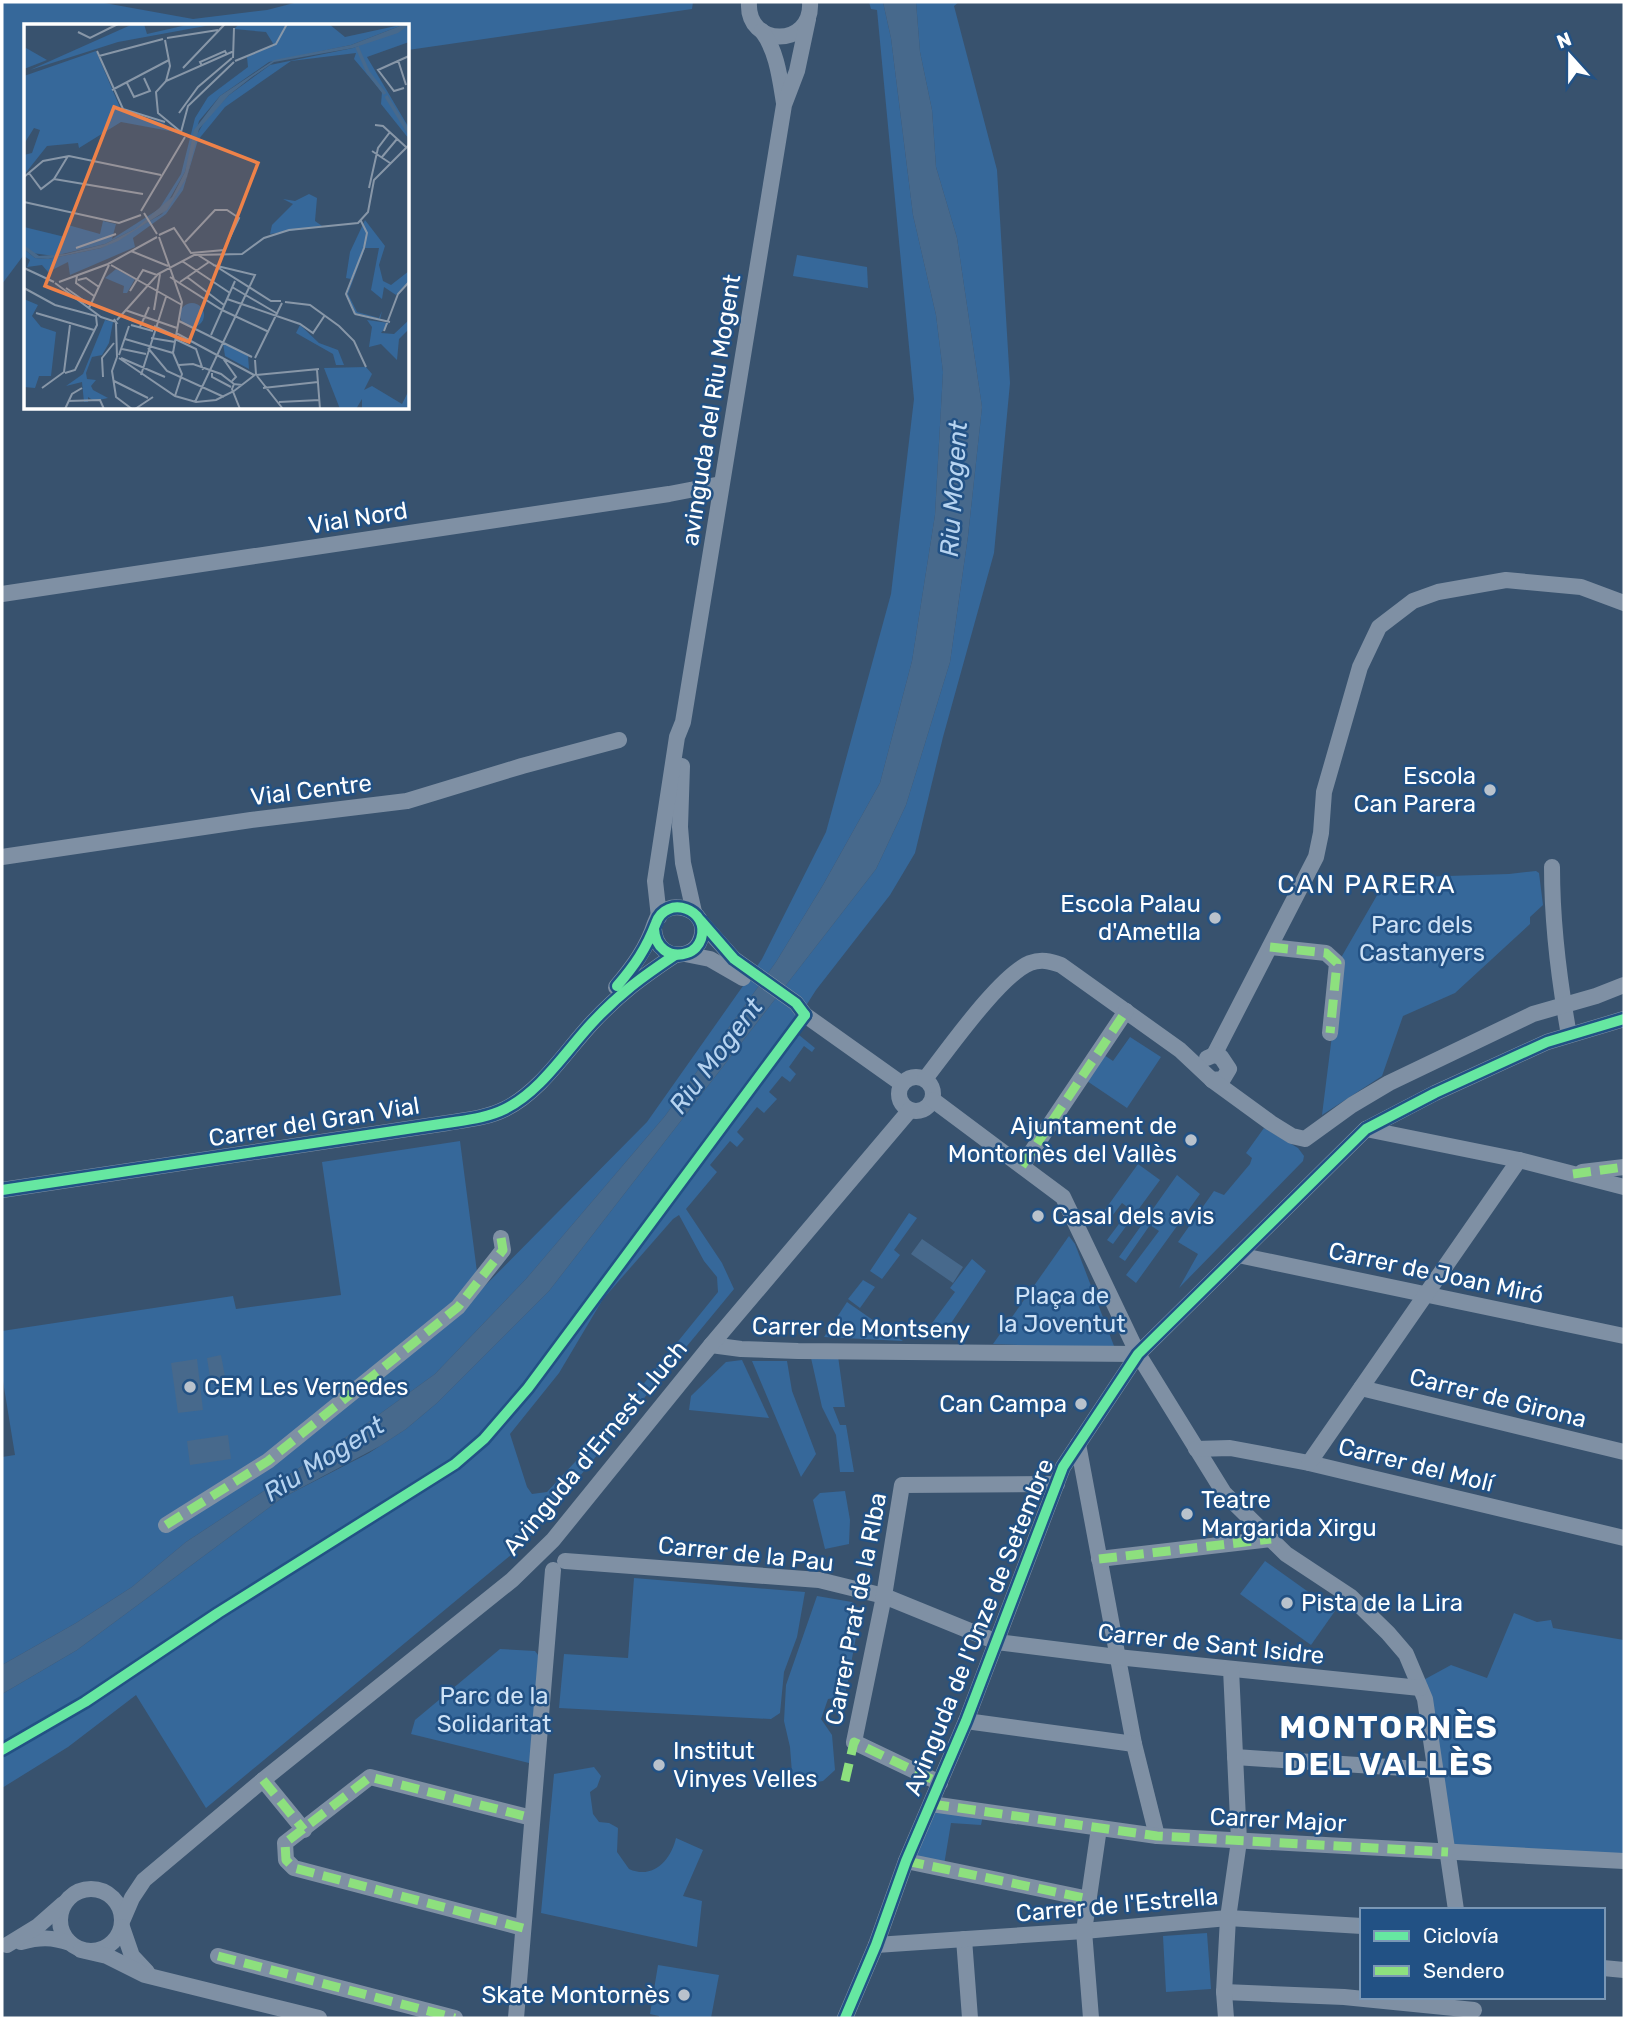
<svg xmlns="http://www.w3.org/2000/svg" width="1626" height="2020" font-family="Rubik,sans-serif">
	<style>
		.green { fill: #36689a; fill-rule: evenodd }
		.water { fill: #47698c }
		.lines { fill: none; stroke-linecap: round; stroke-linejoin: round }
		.minor { stroke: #7f90a4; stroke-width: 16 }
		.quiet { stroke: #8de07e; stroke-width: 9; stroke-dasharray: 18 9; stroke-linecap: butt }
		.cycleway-casing { stroke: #225184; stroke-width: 15 }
		.cycleway { stroke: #66e7a1; stroke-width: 10 }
		.poi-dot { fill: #b9c2cc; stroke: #225184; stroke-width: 2.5 }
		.labels { text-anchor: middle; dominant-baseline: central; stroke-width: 5; stroke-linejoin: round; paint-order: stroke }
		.street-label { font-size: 24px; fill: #fff; stroke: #225184 }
		.poi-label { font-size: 24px; fill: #fff; stroke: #225184; text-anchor: end }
		.park-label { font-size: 24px; fill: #cee2f6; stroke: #225184 }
		.water-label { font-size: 26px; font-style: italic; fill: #b6d3f0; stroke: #225184 }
		.neighbourhood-label { font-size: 26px; letter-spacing: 2px; fill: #fff; stroke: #225184 }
		.district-label { font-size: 32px; font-weight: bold; letter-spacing: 2px; fill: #fff; stroke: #225184 }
		.inset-river { fill: none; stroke: #47698c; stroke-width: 3.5 }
		.inset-road { fill: none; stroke: #8897a8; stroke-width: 2 }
		.view { fill: #ee8249; fill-opacity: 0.15; stroke: #ee8249; stroke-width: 3.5 }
		.inset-edge { fill: none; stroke: #fff; stroke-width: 3.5 }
	</style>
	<rect width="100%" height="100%" fill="#38526e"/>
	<g class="green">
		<path d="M2,2H99L193,19L267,10L298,2H693L692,9L408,50V26H26V252L2,284Z"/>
		<path d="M869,2H883L891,38L913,215L936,315L943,372L935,515L912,661L880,783L823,885L776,962L665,1116L526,1279L435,1374L366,1424L186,1542L132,1587L76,1623L2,1665V1457L15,1455L2,1375V1331L233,1296L236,1309L341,1295L322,1162L460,1141L477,1272L458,1313L647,1122L762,959L826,832L891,594L914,399L877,10L871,9Z"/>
		<path d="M916,2H959L954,6L997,170L1010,383L994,553L943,737L915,853L890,895L816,990L783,1042L788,1036L799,1035L815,1048L812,1052L804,1046L789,1067L796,1074L790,1082L782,1076L769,1092L777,1099L764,1113L757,1107L737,1132L744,1139L737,1147L730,1141L710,1165L717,1172L686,1209L722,1263L734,1289L523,1545L206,1808L136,1695L68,1747L2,1788V1694L77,1650L282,1498L369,1453L406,1429L437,1403L549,1291L876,869L906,805L950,662L968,536L982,407L957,238L936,167L932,110L920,52ZM679,1215L704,1261L717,1277L718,1292L624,1408L575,1462L547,1492L532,1494L527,1487L510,1434L559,1373L603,1299L673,1219Z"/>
		<path d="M797,255L867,267L868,288L793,276Z"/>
		<path d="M1536,871L1539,873L1543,905L1530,917V924L1455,993L1403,1016L1382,1076L1322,1115L1342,956L1387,878L1509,874Z"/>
		<path d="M1130,1037L1161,1057L1127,1108L1087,1081L1104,1055L1113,1061Z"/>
		<path d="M1264,1128L1298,1148L1304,1156L1303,1161L1179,1288L1198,1254L1178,1242L1214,1191L1224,1195L1250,1164L1252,1158L1246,1153Z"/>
		<path d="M1138,1164L1160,1180L1113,1244L1107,1240L1130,1209L1122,1203L1106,1224L1099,1218Z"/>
		<path d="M1177,1175L1200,1194L1136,1283L1126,1275L1159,1231L1150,1225L1125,1261L1119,1257Z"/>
		<path d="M909,1213L917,1218L894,1250L900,1255L882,1279L870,1271Z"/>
		<path d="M1069,1236L1075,1244L1114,1346L1087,1348L993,1344Z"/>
		<path d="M972,1259L986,1271L941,1338H921L955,1292L950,1288Z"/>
		<path d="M863,1280L875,1287L860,1308L848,1299Z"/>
		<path d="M847,1302L903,1341L824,1337Z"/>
		<path d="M838,1356L845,1407H833L840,1425H846L854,1472H840L836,1435L822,1407L811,1358Z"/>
		<path d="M742,1360L769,1418L689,1410L691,1396L726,1362Z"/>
		<path d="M752,1361H787L792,1391L816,1454L801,1477Z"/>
		<path d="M845,1491L850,1520L849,1544L825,1549L813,1500L820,1493Z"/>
		<path d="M1265,1561L1335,1611L1311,1645L1240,1594Z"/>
		<path d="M634,1578L805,1592L797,1637L784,1672L780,1713L771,1719L559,1708L564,1654L628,1658Z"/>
		<path d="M817,1596L852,1602L859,1611V1621L845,1696L828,1699L821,1719L832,1735L835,1770L823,1781L793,1786L790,1747L784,1721L786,1685Z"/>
		<path d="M1514,1613L1537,1622L1551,1620L1553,1628L1624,1640V1861L1448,1852L1418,1683L1451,1665L1487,1678Z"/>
		<path d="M500,1649L535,1651L542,1660L533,1764L411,1734L415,1720Z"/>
		<path d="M594,1767L601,1776L597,1787L590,1792L593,1814L599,1822L609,1823L618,1828L617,1852L629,1869C653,1880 671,1860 676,1838L703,1850L683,1896L702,1901L697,1947L541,1913L554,1774Z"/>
		<path d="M934,1808L983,1815L981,1825L951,1823L944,1865L911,1858Z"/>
		<path d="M1207,1933L1211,1989L1166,1992L1163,1936Z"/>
		<path d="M658,1965L719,1975L711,2018H659V2016L650,2014Z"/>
	</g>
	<g class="water">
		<path d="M883,2H916L920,52L932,110L936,167L957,238L982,407L968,536L950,662L906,805L876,869L549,1291L437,1403L406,1429L380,1446L282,1498L77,1650L2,1694V1665L76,1623L132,1587L186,1542L366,1424L435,1374L526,1279L665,1116L776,962L823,885L880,783L912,661L935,515L943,372L936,315L913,215L891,38Z"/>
		<path d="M922,1239L963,1267L953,1283L911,1254Z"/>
		<path d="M221,1355L226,1382L211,1384L207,1358Z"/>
		<path d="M197,1359L203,1410L178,1413L171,1363Z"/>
		<path d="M228,1435L231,1459L190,1465L187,1441Z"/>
	</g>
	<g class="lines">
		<g class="minor">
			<path d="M749,2C746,48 813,48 810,2"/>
			<path d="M762,31C777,51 780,79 784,103"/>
			<path d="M2,594L669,494L721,484"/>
			<path d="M682,766L680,827L683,863L694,912"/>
			<path d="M2,857L251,820L407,801L522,766L619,740"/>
			<path d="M1552,867C1552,922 1559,980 1569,1035"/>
			<path d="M659,917L655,881L677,737L683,722L784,105L797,71L808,19"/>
			<path d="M701,922L734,959L796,1003L805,1015L902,1084"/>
			<path d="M1270,947L1326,953L1337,963L1330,1033"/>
			<path d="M685,954L710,959L743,978"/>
			<path d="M616,987C633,967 647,948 655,923C665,894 711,909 701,938C699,945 694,951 687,953C669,959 655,947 654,929"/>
			<path d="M1214,1055L1316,857L1321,833L1324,792L1360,667L1379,627L1413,601L1438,592L1506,580L1581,587L1624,603"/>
			<path d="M1207,1058L1214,1055L1221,1057L1229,1069L1223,1079L1212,1080"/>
			<circle cx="916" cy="1094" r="17"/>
			<path d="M925,1079C947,1051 1000,975 1030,963C1041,959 1050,961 1061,965L1180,1050L1212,1080L1271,1123L1292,1136L1305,1139L1352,1105L1389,1083L1533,1014L1596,996L1624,985"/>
			<path d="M933,1100L1063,1197L1138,1354L1224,1493L1286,1554L1351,1597L1388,1633L1406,1654L1425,1699L1456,1910"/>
			<path d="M1366,1129L1519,1160L1624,1187"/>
			<path d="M1022,1166L1126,1011"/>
			<path d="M1582,1172L1624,1167"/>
			<path d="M2,1190L447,1123C466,1120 487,1118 505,1109C541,1091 565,1052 592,1023C620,993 642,977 675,955"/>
			<path d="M1238,1255L1624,1336"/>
			<path d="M711,1345L741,1349L798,1351L1138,1354"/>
			<path d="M1361,1388L1624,1452"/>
			<path d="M1078,1444L1134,1744L1157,1836"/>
			<path d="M1196,1449L1230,1448L1309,1463L1624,1538"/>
			<path d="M1309,1463L1519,1160"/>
			<path d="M166,1525L268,1461L458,1307L503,1250L501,1238"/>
			<path d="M1099,1559L1271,1539"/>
			<path d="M565,1561L819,1580L884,1596L997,1642L1117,1657L1420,1688"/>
			<path d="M966,1721L1134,1744"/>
			<path d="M1235,1757L1435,1770"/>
			<path d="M263,1780L304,1830"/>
			<path d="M940,1783L854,1742L884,1596L902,1485L1057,1484"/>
			<path d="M931,1804L1157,1836L1624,1861"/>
			<path d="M906,1861L1089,1899"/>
			<circle cx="91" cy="1920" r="31"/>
			<path d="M123,1919L132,1898L144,1880L263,1780L512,1580L553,1540L711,1345L910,1110"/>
			<path d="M122,1927L132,1956L147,1972"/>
			<path d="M523,1928L294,1868L286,1860L285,1843L370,1777L532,1818"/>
			<path d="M964,1939L970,2018"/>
			<path d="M21,1942C40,1937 52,1937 70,1943"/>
			<path d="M7,1945L38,1926L63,1904"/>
			<path d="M876,1945L1084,1931L1228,1918L1362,1926"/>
			<path d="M81,1950L107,1956L145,1975L319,2018"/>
			<path d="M218,1956L455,2018"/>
			<path d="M1603,1968L1624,1970"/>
			<path d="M1224,1992L1344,1997L1474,2010"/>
			<path d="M516,2018L553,1570"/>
			<path d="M845,2018L876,1945L906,1861L966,1721L1063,1467L1138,1354L1366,1129L1435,1093L1547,1042L1624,1019"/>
			<path d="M1091,2018L1084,1931L1099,1828"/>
			<path d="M1226,2018L1224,1992L1228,1918L1239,1841L1231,1669"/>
		</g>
		<g class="quiet">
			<path d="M1270,947L1326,953L1337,963L1330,1033"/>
			<path d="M1022,1166L1126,1011"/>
			<path d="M1573,1174L1624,1167"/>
			<path d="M166,1525L268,1461L458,1307L503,1250L501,1238"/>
			<path d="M1099,1559L1271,1539"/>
			<path d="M263,1780L304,1830"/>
			<path d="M845,1781L854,1742L940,1783"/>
			<path d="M931,1804L1157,1836L1448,1852"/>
			<path d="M906,1861L1089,1899"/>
			<path d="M523,1928L294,1868L286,1860L285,1843L370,1777L532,1818"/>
			<path d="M218,1956L455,2018"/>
		</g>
		<g class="cycleway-casing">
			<g id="cycleway">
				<path d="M701,921L734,959L796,1003L805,1015"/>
				<path d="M617,986C635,965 646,949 656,923C666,894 711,909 701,939C699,945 694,951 687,953C669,959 655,947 654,929"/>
				<path d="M2,1190L447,1123C466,1120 487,1118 505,1109C541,1091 565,1052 592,1023C620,993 642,977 675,955"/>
				<path d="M2,1750L85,1702L218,1613L455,1464L484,1439L528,1388L805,1015"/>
				<path d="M845,2018L876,1945L906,1861L966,1721L1063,1467L1138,1354L1366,1129L1435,1093L1547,1042L1624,1019"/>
			</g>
		</g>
		<use href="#cycleway" class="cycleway"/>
	</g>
	<g class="poi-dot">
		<circle cx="1490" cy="790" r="7"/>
		<circle cx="1215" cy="918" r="7"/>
		<circle cx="1191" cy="1140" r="7"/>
		<circle cx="1038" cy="1216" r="7"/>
		<circle cx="190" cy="1387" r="7"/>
		<circle cx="1081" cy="1404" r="7"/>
		<circle cx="1187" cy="1514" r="7"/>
		<circle cx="1287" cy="1603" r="7"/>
		<circle cx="659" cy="1765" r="7"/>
		<circle cx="684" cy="1995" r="7"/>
	</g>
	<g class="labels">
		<g class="street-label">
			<text transform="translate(711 410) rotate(-81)">avinguda del Riu Mogent</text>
			<text transform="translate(358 518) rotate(-9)">Vial Nord</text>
			<text transform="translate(311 790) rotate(-7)">Vial Centre</text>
			<text transform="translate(314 1122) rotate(-9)">Carrer del Gran Vial</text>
			<text transform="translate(1436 1273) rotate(12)">Carrer de Joan Miró</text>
			<text transform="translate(861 1328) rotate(1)">Carrer de Montseny</text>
			<text transform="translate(1498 1398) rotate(14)">Carrer de Girona</text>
			<text transform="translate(595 1448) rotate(-50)">Avinguda d'Ernest Lluch</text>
			<text transform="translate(1416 1465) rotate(14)">Carrer del Molí</text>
			<text transform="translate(746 1554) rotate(6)">Carrer de la Pau</text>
			<text transform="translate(856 1609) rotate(-79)">Carrer Prat de la RIba</text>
			<text transform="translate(979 1627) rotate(-68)">Avinguda de l'Onze de Setembre</text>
			<text transform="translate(1211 1644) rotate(6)">Carrer de Sant Isidre</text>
			<text transform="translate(1278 1820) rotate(3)">Carrer Major</text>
			<text transform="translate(1117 1905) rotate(-5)">Carrer de l'Estrella</text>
		</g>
		<g class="poi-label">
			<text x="1476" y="776">Escola<tspan x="1476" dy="28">Can Parera</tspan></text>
			<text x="1201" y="904">Escola Palau<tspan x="1201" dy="28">d'Ametlla</tspan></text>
			<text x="1177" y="1126">Ajuntament de<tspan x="1177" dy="28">Montornès del Vallès</tspan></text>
			<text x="1052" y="1216" text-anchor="start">Casal dels avis</text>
			<text x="204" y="1387" text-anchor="start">CEM Les Vernedes</text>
			<text x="1067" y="1404">Can Campa</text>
			<text x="1201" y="1500" text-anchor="start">Teatre<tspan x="1201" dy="28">Margarida Xirgu</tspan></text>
			<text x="1301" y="1603" text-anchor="start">Pista de la Lira</text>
			<text x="673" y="1751" text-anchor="start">Institut<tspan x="673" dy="28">Vinyes Velles</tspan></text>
			<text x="670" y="1995">Skate Montornès</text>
		</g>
		<g class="park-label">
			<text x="1422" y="925">Parc dels<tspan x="1422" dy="28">Castanyers</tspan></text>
			<text x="1062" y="1296">Plaça de<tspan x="1062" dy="28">la Joventut</tspan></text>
			<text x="494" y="1696">Parc de la<tspan x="494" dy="28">Solidaritat</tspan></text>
		</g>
		<g class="water-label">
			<text transform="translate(954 489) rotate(-86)">Riu Mogent</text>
			<text transform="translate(716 1056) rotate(-53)">Riu Mogent</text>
			<text transform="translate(324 1459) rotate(-32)">Riu Mogent</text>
		</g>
		<g class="neighbourhood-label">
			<text x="1367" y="884">CAN PARERA</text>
		</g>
		<g class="district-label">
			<text x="1389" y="1727">MONTORNÈS<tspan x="1389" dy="37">DEL VALLÈS</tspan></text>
		</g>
	</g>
	<g transform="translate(24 24)">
		<rect width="385" height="385" fill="#38526e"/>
		<path d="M109,0H120L123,10L167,0H192L94,18L6,46ZM215,0H305L321,13L381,0L327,21L245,38L196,72L175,97L161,148L141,183L111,205L81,220L30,232L8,229L0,221V203L41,213L44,201L76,210L79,197L92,200L88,215L135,185L157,150L171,94L184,73L224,43L223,33L250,21L242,8L210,5ZM385,1V18L343,33L385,104V115L357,80L358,68L330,35L332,29L267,37L201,83L174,116L159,166L142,190L109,214L111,223L46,251L44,238L24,248L18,241L3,243L6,236L0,232V225L11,234L24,235L77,224L138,190L163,153L172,112L182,95L205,71L246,41L329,24ZM0,25L2,24L23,36L0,45ZM72,27L97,86L139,99L151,108L97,98L55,124L54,119L23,122L0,151V131L8,129L16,106L10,104L0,120V52ZM285,170L293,174L291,197L298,202L246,210L248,201L269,180L259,175L271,177ZM341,196L361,222L355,241L359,257L367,261L385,247V258L372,271L360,263L358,275L347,266L355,224H341L324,270L333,288L355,294L358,287L356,295L331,289L323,270L332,246L327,255L322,254L326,228ZM92,245L111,255L103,269H99L100,262L81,254ZM0,275L14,281L8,292L17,303L32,308L27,352H15L11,364L0,363ZM156 291a12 12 0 1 1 24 0a12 12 0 1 1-24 0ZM81,296L89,298L85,319L78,331L68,333L62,349L63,355L72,356L67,362L69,366L84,374L70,377L64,373V378H60L58,358L42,362L59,350ZM343,296L365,299L357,309L370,310L385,296V305L375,315L373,336L357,320L345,323L348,303ZM276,301L295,319L314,326L320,341H312L309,330L272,309ZM199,319L224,332L225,345L201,332ZM342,343L348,350L340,366L348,362L378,380L385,366V385H338V375L332,385H316L300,344Z" fill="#36689a"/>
		<path d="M381,0L385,1L374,9L329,24L250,38L228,53L205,71L175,105L163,153L143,186L94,217L77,224L24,235L11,234L0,225V221L15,232L41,230L81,220L111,205L148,173L161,148L170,106L196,72L250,36L327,21Z" fill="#47698c"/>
		<path class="inset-river" d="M333,23L344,48L361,70M362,72L385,109"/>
		<path class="inset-road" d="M54,8L66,14L94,0M143,14L194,6M141,16L146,42L142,57M73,27L99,85L141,98M75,32L139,15M209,34L210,4M374,36L382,61M211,37L252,20L263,0M178,42L176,38L201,27L203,31M159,44L201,0M103,59L110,73L126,67L120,54M380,64L370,67L354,46L385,32M88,66L145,36M155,89L174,63L208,34M351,101L359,102L382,123M157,108L134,89L132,68L142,57L210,27M157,108L164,82L210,38M348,127L366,139M358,133L373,115M5,149L17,165L30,155L44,132M0,153L19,137L45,132L137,151M30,155L119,170M345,164L354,124L366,108M0,178L95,199L117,191M117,187L161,113M120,189L133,210M135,211L150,204L167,229L200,226L215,194L203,186H191L161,218M135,213L158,278L149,329M52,224L92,210M107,227L144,242M174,231L247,277H257M158,237L206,269M87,241L158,281M0,244L30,258M53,251L52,259L70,272M146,253L198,286L245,308M163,253L200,281M54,256L62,254L75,263M35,258L84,240L133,213M156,258L185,238M31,259L77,293L92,298L90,295M208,263L254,290M0,264L31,281L72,292L73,301L51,346L41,349M42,264L66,281M106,267L119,246L133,251M203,275L276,300L289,309L301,291M261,278L286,281L315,302L330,317L342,343M65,284L85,241M101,286L153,304M130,286L136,250M12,289L70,306M331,290L322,270L340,224L343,209L337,197M331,290L366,298M93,296L134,250L170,231L218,230L240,214L265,206L334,199L344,188L350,156L385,121M155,297L228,333M92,299L93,333M107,301L129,307M130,302L152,312M116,303L125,283M360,307L374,270L385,258M152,309L230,351M187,311L211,257M127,314L151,318M101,315L149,329M151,315L172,325L179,346M124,324L143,347L200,373M98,325L122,330M149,329L158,350L151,372M95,331L105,302M93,333L88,347L92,373L108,385M198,333L212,353L208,357M95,334L151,372L172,378L192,376L210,367L232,350L231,336M97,334L141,353M231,334L258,279M155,341L169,340L197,350L210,360M293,346L296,385M188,349V353L207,363M117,351L142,273M232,351L295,345M233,352L259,385M79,353L78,334L90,319M90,357L124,374M18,364L40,348L46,301M239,364L294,358M44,377L76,376L80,385M171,378L231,251L189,241M255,378L296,376M41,385L48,370L58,364M111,385L129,373M216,385L208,365L210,360L218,361"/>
		<path class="view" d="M90,83L234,139L165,318L21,262Z"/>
		<rect width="385" height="385" class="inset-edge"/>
	</g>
	<rect width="1626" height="2020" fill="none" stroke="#ffffff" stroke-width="7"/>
	<rect x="1360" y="1908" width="245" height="91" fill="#225184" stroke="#7a97b5" stroke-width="2"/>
	<rect x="1374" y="1931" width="35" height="10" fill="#66e7a1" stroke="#7a97b5" stroke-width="2"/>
	<text x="1423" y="1943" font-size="21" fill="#ffffff">Ciclovía</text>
	<rect x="1374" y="1966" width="35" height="10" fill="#8de07e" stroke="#7a97b5" stroke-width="2"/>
	<text x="1423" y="1978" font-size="21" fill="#ffffff">Sendero</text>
	<g transform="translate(1570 56) rotate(339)" stroke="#225184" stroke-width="5" paint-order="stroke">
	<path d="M0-5L12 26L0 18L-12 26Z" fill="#ffffff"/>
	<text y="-10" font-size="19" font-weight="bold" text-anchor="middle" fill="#ffffff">N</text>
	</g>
</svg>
